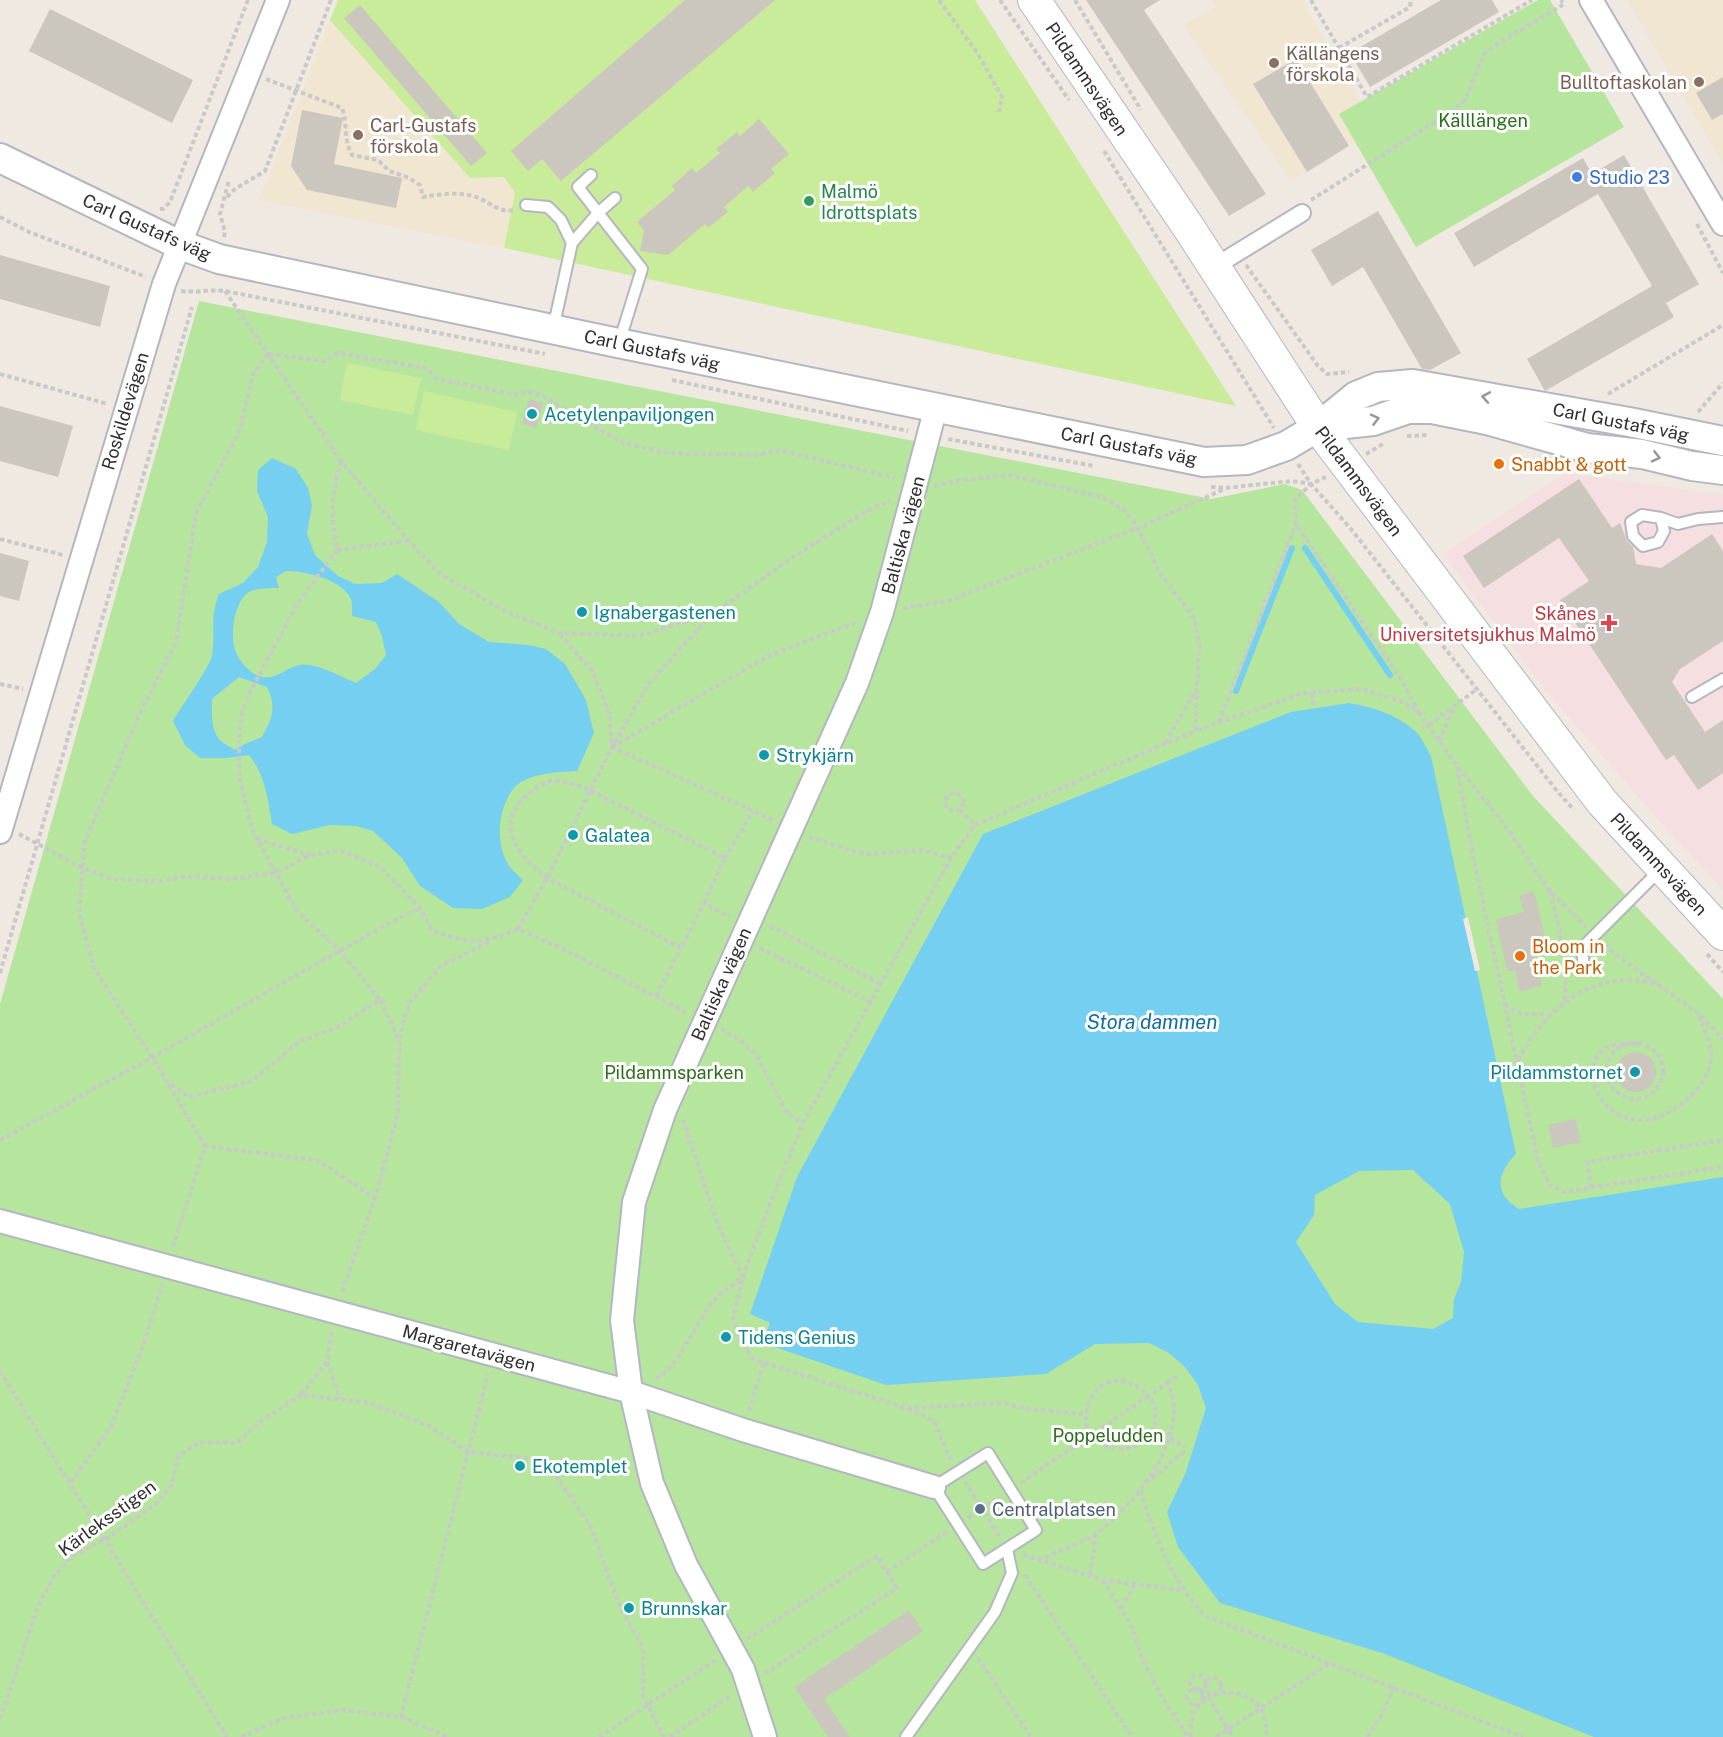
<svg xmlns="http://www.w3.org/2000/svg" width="1723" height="1737" font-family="'Public Sans',sans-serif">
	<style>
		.education { fill: #f0e6d1 }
		.medical { fill: #f5dfe0 }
		.green { fill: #b6e59e }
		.pitch { fill: #c9ec9a }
		.water { fill: #75cff0; fill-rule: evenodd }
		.pier { fill: #efe9e1 }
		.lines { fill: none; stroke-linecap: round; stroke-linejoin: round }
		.stream { stroke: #75cff0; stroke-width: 6 }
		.building { fill: #cbc7bf }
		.service-casing { stroke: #b4b7c1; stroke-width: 14 }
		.pedestrian-casing { stroke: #b4b7c1; stroke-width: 20 }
		.minor-casing { stroke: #b4b7c1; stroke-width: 26 }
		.tertiary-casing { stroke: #b4b7c1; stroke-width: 32 }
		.secondary-casing { stroke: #b4b7c1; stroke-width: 34 }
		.path { stroke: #c9c9c9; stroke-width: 4; stroke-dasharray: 4.5 3; stroke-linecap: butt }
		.service { stroke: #fff; stroke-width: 10 }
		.pedestrian { stroke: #fff; stroke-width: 16 }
		.minor { stroke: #fff; stroke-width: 22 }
		.tertiary { stroke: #fff; stroke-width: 28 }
		.secondary { stroke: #fff; stroke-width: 32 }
		.oneway { stroke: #969696 }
		.education-dot { fill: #8d6e63; stroke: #fff; stroke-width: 2 }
		.shop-dot { fill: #3f7fe0; stroke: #fff; stroke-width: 2 }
		.leisure-dot { fill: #2e9e5b; stroke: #fff; stroke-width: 2 }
		.culture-dot { fill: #0f9aa8; stroke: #fff; stroke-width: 2 }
		.food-dot { fill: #e8710a; stroke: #fff; stroke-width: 2 }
		.health-dot { fill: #e0444e; stroke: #fff; stroke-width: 2 }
		.service-dot { fill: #5c6f8a; stroke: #fff; stroke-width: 2 }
		.labels { text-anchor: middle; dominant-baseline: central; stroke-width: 6; stroke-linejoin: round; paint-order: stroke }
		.education-label { font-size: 18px; fill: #785e54; stroke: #fff; text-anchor: start }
		.street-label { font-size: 18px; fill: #2e2e2e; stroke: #fff }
		.park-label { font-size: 18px; fill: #2c6e1b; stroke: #fff }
		.shop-label { font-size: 18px; fill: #366cbe; stroke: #fff; text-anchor: start }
		.leisure-label { font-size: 18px; fill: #27864d; stroke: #fff; text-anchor: start }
		.culture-label { font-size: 18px; fill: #0d838f; stroke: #fff; text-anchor: start }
		.food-label { font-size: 18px; fill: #c56008; stroke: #fff; text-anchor: start }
		.health-label { font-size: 18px; fill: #be3a42; stroke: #fff; text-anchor: end }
		.service-label { font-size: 18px; fill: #4e5e75; stroke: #fff; text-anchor: start }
		.water-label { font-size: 20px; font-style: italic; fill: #0d6fa3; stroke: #fff }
	</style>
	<rect width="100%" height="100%" fill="#efe9e1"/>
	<g class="education">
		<path d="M1212,0H1302L1361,101L1339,114L1355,142L1290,181L1183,25L1216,7Z"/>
		<path d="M1627,0H1723V164Z"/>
		<path d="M330,20L470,178L504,177L515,192L504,248L259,200Z"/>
	</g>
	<path class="medical" d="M1565,473L1723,495V889L1668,831L1546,691L1443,554Z"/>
	<g class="green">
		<path d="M1538,0H1550L1624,127L1416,247L1339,114Z"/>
		<path d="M199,301L1211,499L1285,484L1302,490L1533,796L1723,999V1737H0V1004Z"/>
	</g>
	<g class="pitch">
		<path d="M338,0H975L1236,406L504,248L515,193L504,177L470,178L330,20Z"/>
		<path d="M347,363L421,378L413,415L340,400Z"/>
		<path d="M424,391L517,412L509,450L416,430Z"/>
	</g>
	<g class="water">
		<path d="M272,458L296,469L308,488L312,505L307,534L315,555L338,576L355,584L382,583L397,574L439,602L459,624L489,642L528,645L546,649L565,664L586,700L594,733L577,771C559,772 528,773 515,787C498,806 495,841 507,862C510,869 518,875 523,880L510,897L482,909L453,908L420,886L402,858L373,831L356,826L330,825L292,834L272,824C268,800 265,774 249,755L227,758H200L185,745L173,721C180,708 211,666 212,655C216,632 209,619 219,594L243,583L258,567L267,542L268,517L257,491L258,470ZM286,571C305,571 340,579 350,597C353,602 352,610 352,616L376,622L382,636L386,655L375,669L356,683C341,677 316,662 299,665C283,669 273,683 256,675C248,671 237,658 235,650C230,634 234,599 251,591C259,588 270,588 279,588L276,577ZM239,677L267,687C277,707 272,719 262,737L247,743L234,750C230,746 226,745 222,742C210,732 212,712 212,699Z"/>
		<path d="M1349,703C1373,707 1396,714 1415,731C1422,737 1426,748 1431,756L1516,1154C1497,1173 1493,1194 1519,1209L1723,1177V1737H1594L1385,1654L1220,1603L1178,1547L1167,1512L1186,1472L1206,1408L1198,1385L1185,1367L1169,1353L1149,1343L1095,1344L1046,1374L886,1385L763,1343L770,1323L750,1314L797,1177L983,834L1291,712ZM1413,1170L1450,1204L1464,1252L1461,1282L1454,1299L1453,1318L1433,1329L1358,1322L1335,1304L1296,1242L1314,1215L1315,1195L1359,1171Z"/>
	</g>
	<path class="pier" d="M1468,917L1480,970L1475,971L1463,919Z"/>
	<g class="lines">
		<g class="stream">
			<path d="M1305,548L1390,675"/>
			<path d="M1236,691L1292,548"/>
		</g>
	</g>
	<g class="building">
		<path d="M685,0H775L561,181L542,159L528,171L511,151Z"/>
		<path d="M1086,0H1160L1144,10L1266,194L1229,216Z"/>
		<path d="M1441,0H1492L1499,12L1370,87L1350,53Z"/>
		<path d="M360,5L487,153L471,166L344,18Z"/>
		<path d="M50,9L193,80L172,123L29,51Z"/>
		<path d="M1296,59L1349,146L1307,172L1253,84Z"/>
		<path d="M1723,77V114L1712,120L1696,93Z"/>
		<path d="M302,110L343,118L334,164L402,178L396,208L307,190L291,166Z"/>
		<path d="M759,119L789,154L771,169L775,173L753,192L748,186L724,207L728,212L708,228L705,224L668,255L640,251L644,230L637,222L675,190L672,186L692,168L696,173L720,153L716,149L737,132L740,136Z"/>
		<path d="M1624,155L1699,284L1666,303L1674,317L1545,391L1527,359L1652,286L1598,194L1474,267L1454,233L1583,158L1592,174Z"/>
		<path d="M1378,211L1461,353L1430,370L1422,369L1363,267L1332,286L1311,250Z"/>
		<path d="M0,255L110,286L100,327L0,299Z"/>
		<path d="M529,399L543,403L536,428L522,424Z"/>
		<path d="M0,406L73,426L58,477L0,461Z"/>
		<path d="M1579,479L1612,528L1620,523L1627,541L1633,547L1636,564L1661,568L1712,534L1723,551V641L1680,669L1672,682L1705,732L1723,720V773L1698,790L1674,755L1666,760L1560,600L1589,581L1559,538L1484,588L1463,556Z"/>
		<path d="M0,553L29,561L19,601L0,596Z"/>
		<path d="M1534,891L1545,937L1532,940L1542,986L1519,991L1515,971H1507L1496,919L1524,912L1519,895Z"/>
		<circle cx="1636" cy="1072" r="20"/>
		<path d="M1576,1119L1581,1142L1553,1148L1548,1125Z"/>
		<path d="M909,1610L923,1631L824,1699L850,1737H828L794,1687Z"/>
	</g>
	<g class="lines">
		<g class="service-casing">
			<g id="service">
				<path d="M591,175L578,187L642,269L619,343"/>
				<path d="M526,205L548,207L561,220L572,243"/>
				<path d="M553,329L572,243L598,213L615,198"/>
				<path d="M1661,518L1664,531L1658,542L1643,546L1633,536L1631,522L1642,515L1661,518L1678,524L1698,519L1723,517"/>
				<path d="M1692,697L1723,679"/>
				<path d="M1584,967L1582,948L1660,870"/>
				<path d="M988,1453L1036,1530L983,1564L934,1487Z"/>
				<path d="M906,1737L995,1612L1012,1573L1007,1549"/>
			</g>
		</g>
		<g class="pedestrian-casing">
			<path id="pedestrian" d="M1214,267L1302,213"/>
		</g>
		<g class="minor-casing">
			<g id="minor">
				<path d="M1591,0L1723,224"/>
				<path d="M0,832L164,284L278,0"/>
				<path d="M0,1221L631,1392L743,1430L934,1487"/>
				<path d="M765,1737L743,1669L686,1565L652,1483L631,1392L622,1320L634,1202L665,1110L857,683L882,612L936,407"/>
			</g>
		</g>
		<g class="tertiary-casing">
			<g id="tertiary">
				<path d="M0,158L178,244L219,259L618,343L1204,462L1247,460L1286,446L1318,427L1356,396L1378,387L1413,384L1629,422L1723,441"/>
				<path d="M1318,427L1373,421L1408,409H1432L1487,420L1587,448L1642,454L1692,466L1723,470"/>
			</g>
		</g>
		<g class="secondary-casing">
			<path id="secondary" d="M1034,0L1189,228L1318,427L1602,802L1723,934"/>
		</g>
		<g class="path">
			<path d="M939,0L978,54L1002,97L999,112"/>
			<path d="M1000,0L1069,100"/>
			<path d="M1075,0L1141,110"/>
			<path d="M1311,0L1367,97L1532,0"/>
			<path d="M1339,48L1410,7L1411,0"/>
			<path d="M266,79L342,108C348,124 343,139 352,155L378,160L389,171L409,178L420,185L423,197C441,194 462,191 479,198C492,204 500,213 514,210"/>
			<path d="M1104,151L1274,428"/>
			<path d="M227,197L235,189L265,171L331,0"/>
			<path d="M1311,200L1452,111L1465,100L1484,54L1498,44L1564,4L1561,0"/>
			<path d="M160,209H163L170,202L248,0"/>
			<path d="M0,217L29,232L146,277"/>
			<path d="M1697,224L1723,273"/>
			<path d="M224,237L225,232L220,214L229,180"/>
			<path d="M1246,265L1318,366L1327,374L1349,372"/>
			<path d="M181,291C196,293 210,289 225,291L545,354"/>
			<path d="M225,291L341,461L409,541L440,574L507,612L560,633L639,636L712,614L795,556L870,509L890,501"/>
			<path d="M268,354L253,374L240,430L196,513L176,642L140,713L85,841L79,913L94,968L167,1081L189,1097L252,1081L300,1041L336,1028L380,1000L399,1040L398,1114L375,1198L342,1292"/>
			<path d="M269,354L325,361L338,353L425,368L437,379L517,395L526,391L542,395L573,415L624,443L668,453L755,455L779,450L895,478"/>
			<path d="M0,374L108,404"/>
			<path d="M672,380L908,431"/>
			<path d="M1608,394L1723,325"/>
			<path d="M1698,412L1723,383"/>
			<path d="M1407,436L1429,435"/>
			<path d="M948,439L1094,466"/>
			<path d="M1366,454L1383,444"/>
			<path d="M341,461C331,498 331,513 337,550L408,541"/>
			<path d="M1298,464L1311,484L1351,529L1557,791L1574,810"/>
			<path d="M1326,477L1311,484L1294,501L1296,524L1401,679L1419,713"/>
			<path d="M934,486L954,481L1009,475L1101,497L1125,510L1138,528L1160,573L1194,618L1199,645L1195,731L1303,693L1362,689L1403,702L1420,714L1457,766L1473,856L1538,1161L1550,1186L1563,1192L1723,1167"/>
			<path d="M1211,487L1225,488L1292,481L1311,484"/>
			<path d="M0,539L63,555"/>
			<path d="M337,550L296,606L250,692L242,713L239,737V775L252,830L297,911L340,951L380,1000"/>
			<path d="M903,608L948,601L1138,528L1224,489"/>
			<path d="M560,634L592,671L609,712L612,747L775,821"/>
			<path d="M0,684L23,689"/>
			<path d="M1312,693L1314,708"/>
			<path d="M1219,722L1296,524"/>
			<path d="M1429,725L1477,689"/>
			<path d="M1439,741L1454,708"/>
			<path d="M1165,743L1196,690"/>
			<path d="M612,747L770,655L859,621"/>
			<path d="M1458,767L1498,816L1550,891L1586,927"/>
			<circle cx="954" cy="802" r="9"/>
			<path d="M960,810L975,825"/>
			<path d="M19,834L83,868L112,879L160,881L186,876L228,879L276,873L311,855L341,851L379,866L420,908L432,930C468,944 483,944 518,929L570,952L687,1013"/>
			<path d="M809,837L849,850L868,854L922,850L951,858"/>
			<path d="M257,839L310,855"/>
			<path d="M725,858L753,811"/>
			<path d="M1550,892C1558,919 1571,976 1563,1003"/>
			<path d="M704,903L725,858L591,791C579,786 565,779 551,781C542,783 533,790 527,795C493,824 520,859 547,878L681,948L704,903L730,917"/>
			<path d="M770,926L881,984"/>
			<path d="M518,929L547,878L612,747L650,682L711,615"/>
			<path d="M1605,944L1619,957L1698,1013L1723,1039"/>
			<path d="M760,948L871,1002"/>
			<path d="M1539,949L1562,953"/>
			<path d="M1707,954L1723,972"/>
			<path d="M0,973L192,307"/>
			<path d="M656,996L681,948"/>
			<path d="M1505,1004C1519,1018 1530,1014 1548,1014"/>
			<path d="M721,1029L739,1040L755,1053L788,1114L803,1123"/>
			<path d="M399,1039L409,1003L441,966L491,941"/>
			<circle cx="1635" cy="1071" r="28"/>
			<path d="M1639,1044C1548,1032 1605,1169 1685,1101C1701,1088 1715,1067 1710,1046C1707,1035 1702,1026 1699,1016"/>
			<path d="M1518,1060C1546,1007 1596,966 1659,985"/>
			<path d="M169,1085L205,1146"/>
			<path d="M0,1140L153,1057L387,924L420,908"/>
			<path d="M1591,1188L1587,1162L1723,1140"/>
			<path d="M173,1247L205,1146L319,1161L375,1198"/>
			<path d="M327,1362L340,1398"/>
			<path d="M0,1371L227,1737"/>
			<path d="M656,1378C673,1375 699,1319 711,1304C719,1293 733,1285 743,1277L718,1225L683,1120"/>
			<path d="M1167,1383L1179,1375"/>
			<path d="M301,1395L327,1362L332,1331"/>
			<path d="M907,1408L1003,1403L1028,1409L1085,1414"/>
			<path d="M749,1411L764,1363"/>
			<path d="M1152,1429L1171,1435"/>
			<path d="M1170,1439L1185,1446"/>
			<path d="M951,1460L934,1421L906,1408L753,1359L738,1338L733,1317L743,1277L769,1206L803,1123L951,858L975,825L1195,731"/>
			<path d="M965,1481L1001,1539"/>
			<path d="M71,1482L111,1427L144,1344L162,1283"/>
			<path d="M1021,1483L1148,1396"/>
			<path d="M1146,1483L1185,1451"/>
			<path d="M1140,1491C1158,1542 1168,1575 1205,1616L1523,1737"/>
			<path d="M968,1518L1000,1497"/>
			<path d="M1023,1555L1103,1580L1182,1590"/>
			<path d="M1038,1560C1054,1553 1084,1543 1097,1533C1135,1504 1194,1433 1167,1383L1149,1396C1095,1341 1053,1449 1122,1449C1141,1449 1160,1429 1155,1408C1154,1404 1151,1399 1149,1396"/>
			<path d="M887,1572L947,1532"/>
			<path d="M1025,1575L1132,1737"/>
			<path d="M1090,1575L1096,1535"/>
			<path d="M1103,1580L1133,1629L1142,1658L1160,1694L1188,1737"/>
			<path d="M1121,1608L1135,1585"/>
			<path d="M747,1639L877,1556L897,1588L764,1674"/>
			<path d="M978,1658L1031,1737"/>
			<circle cx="1198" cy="1683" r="8"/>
			<circle cx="1213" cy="1686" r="8"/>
			<circle cx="1195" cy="1697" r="8"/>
			<path d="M1208,1697L1227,1727"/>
			<path d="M401,1717L488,1374"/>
			<path d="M0,1719L39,1604L55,1575L73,1555L104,1540L156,1504L172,1485L178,1456L200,1442L237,1443L260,1422L301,1395L370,1403L427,1425L468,1452L526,1458L554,1473L590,1525L620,1607L643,1647V1696L664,1737"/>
			<path d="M1227,1727L1230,1728L1229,1731L1226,1730Z"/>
			<path d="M1230,1728L1329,1664"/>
			<path d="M1229,1731L1233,1737"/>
			<path d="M241,1737L284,1718L343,1710L401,1717L448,1737"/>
			<path d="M599,1737L716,1660"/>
			<path d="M670,1737L730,1696"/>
			<path d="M1191,1737C1183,1678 1273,1677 1266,1737"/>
			<path d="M1216,1737L1226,1730"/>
			<path d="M1367,1737L1382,1715L1394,1687"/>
		</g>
		<use href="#service" class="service"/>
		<use href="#pedestrian" class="pedestrian"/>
		<use href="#minor" class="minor"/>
		<use href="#tertiary" class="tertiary"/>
		<use href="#secondary" class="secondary"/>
	</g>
	<defs><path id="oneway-chevron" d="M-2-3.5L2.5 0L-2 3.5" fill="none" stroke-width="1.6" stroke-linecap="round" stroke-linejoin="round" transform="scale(1.5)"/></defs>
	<g class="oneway">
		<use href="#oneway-chevron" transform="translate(1486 397) rotate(-170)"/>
		<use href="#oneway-chevron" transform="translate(1375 419) rotate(-14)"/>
		<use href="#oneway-chevron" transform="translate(1656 457) rotate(14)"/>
	</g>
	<g class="education-dot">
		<circle cx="1274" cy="63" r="6"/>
		<circle cx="1699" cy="82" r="6"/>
		<circle cx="358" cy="135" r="6"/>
	</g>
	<circle class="shop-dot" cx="1577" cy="177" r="6"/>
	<circle class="leisure-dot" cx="809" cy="201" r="6"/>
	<g class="culture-dot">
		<circle cx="532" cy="414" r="6"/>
		<circle cx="582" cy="612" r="6"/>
		<circle cx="764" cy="755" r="6"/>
		<circle cx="573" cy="835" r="6"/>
		<circle cx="1635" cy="1072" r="6"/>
		<circle cx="726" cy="1337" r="6"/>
		<circle cx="520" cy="1466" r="6"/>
		<circle cx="629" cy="1608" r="6"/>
	</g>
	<g class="food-dot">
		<circle cx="1499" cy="464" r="6"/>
		<circle cx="1520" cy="956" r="6"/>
	</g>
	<path class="health-dot" d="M1606 614h6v6h6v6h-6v6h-6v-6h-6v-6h6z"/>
	<circle class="service-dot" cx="980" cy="1509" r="6"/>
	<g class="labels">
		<g class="education-label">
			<text x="1286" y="53">Källängens<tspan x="1286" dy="21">förskola</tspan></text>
			<text x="1687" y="82" text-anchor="end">Bulltoftaskolan</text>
			<text x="370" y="125">Carl-Gustafs<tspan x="370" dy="21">förskola</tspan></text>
		</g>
		<g class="street-label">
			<text transform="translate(1087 79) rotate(56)">Pildammsvägen</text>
			<text transform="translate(147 227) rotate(24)">Carl Gustafs väg</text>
			<text transform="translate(652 350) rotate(12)">Carl Gustafs väg</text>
			<text transform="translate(125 411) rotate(-73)">Roskildevägen</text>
			<text transform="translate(1621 422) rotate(11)">Carl Gustafs väg</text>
			<text transform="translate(1129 446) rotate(11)">Carl Gustafs väg</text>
			<text transform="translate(1359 481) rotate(53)">Pildammsvägen</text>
			<text transform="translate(903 535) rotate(-75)">Baltiska vägen</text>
			<text transform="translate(1659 864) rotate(47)">Pildammsvägen</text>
			<text transform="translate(721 984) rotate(-66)">Baltiska vägen</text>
			<text transform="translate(469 1348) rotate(15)">Margaretavägen</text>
			<text transform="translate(107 1518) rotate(-36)">Kärleksstigen</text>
		</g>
		<g class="park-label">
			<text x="1483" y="120">Källlängen</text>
			<text x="674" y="1072">Pildammsparken</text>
			<text x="1108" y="1435">Poppeludden</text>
		</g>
		<g class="shop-label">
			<text x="1589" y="177">Studio 23</text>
		</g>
		<g class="leisure-label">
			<text x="821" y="191">Malmö<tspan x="821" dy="21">Idrottsplats</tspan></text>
		</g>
		<g class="culture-label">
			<text x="544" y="414">Acetylenpaviljongen</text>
			<text x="594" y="612">Ignabergastenen</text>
			<text x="776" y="755">Strykjärn</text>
			<text x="585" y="835">Galatea</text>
			<text x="1623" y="1072" text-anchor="end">Pildammstornet</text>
			<text x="738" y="1337">Tidens Genius</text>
			<text x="532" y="1466">Ekotemplet</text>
			<text x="641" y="1608">Brunnskar</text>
		</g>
		<g class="food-label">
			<text x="1511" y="464">Snabbt &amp; gott</text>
			<text x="1532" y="946">Bloom in<tspan x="1532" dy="21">the Park</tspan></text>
		</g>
		<g class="health-label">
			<text x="1596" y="613">Skånes<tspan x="1596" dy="21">Universitetsjukhus Malmö</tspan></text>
		</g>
		<g class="service-label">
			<text x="992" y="1509">Centralplatsen</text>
		</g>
		<g class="water-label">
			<text x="1152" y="1022">Stora dammen</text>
		</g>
	</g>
</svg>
